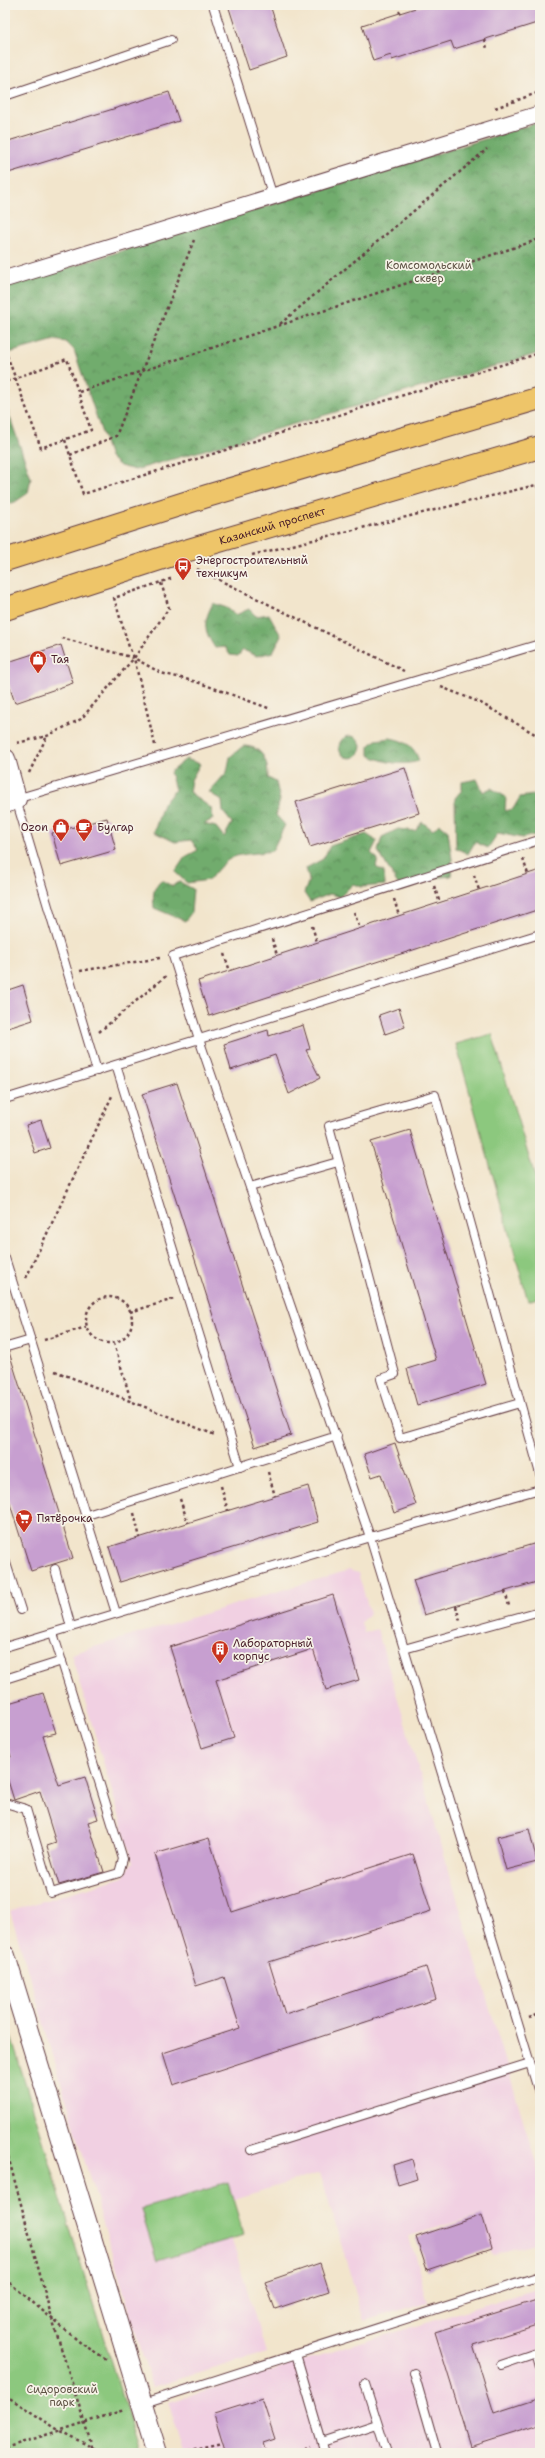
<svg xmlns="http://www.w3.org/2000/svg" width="545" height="2458" font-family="'Shantell Sans',sans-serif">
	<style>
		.built { fill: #f1d0e2 }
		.forest { fill: url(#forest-crowns); stroke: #5e664c }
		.park { fill: #8cc87e; stroke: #6b7454 }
		.building { fill: #c79fd0 }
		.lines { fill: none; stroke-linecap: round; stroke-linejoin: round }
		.service-casing { stroke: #633d43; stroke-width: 10 }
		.minor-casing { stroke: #633d43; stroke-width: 18 }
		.tertiary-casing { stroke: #633d43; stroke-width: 22 }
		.primary-casing { stroke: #633d43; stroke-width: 24 }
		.path { stroke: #633d43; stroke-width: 2.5; stroke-dasharray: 3 3; stroke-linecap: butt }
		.service { stroke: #fff; stroke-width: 8 }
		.minor { stroke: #fff; stroke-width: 16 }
		.tertiary { stroke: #fff; stroke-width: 20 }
		.primary { stroke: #eec569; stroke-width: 22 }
		.labels { text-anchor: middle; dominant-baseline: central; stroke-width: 3.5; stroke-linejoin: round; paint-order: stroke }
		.park-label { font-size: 11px; fill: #5e5244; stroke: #f7f3e8 }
		.street-label { font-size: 11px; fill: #4a1f2b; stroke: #f7f3e8 }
		.poi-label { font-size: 11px; fill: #4a1f2b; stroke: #f7f3e8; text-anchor: start }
	</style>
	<defs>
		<pattern id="forest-crowns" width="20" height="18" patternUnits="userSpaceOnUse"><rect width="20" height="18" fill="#71ac6d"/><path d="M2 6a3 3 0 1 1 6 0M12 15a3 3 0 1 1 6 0" fill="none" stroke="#5f8b5a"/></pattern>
	</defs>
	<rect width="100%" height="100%" fill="#f7f3e8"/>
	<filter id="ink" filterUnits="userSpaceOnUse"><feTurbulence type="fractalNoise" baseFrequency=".025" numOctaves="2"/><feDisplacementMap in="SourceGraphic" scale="8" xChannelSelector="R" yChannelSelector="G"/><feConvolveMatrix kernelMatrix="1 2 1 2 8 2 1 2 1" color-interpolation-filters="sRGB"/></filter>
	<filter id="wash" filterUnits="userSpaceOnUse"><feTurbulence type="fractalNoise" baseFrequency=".012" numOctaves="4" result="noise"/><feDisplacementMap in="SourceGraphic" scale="16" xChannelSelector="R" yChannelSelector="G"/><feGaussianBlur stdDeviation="0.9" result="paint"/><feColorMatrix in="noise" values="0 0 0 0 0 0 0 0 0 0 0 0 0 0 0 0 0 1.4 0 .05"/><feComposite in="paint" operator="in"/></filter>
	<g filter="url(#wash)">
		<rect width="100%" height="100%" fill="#f2e5cc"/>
		<g class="built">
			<path d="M349,1570L358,1573L370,1613L361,1622L364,1633L377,1629L540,2177V2241L492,2255L480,2215L409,2236L428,2302L364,2321L320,2173L221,2203L266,2353L152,2387L10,1911L123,1877L133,1862L71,1654Z"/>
			<path d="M540,2288V2453H184L168,2402Z"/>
		</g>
		<g class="forest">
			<path d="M540,122V353L135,470L120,466L110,457L74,350L66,342L55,340L5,354V287Z"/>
			<path d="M5,403L31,478L28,493L15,502L5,505Z"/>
			<path d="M213,603L227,608L236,615L249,609L256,616L269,614L281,636L273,652L257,656L243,650L238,656L230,655L225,647L215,648C203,629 203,623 213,603Z"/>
			<circle cx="350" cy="747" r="11"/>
			<path d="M390,738C405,741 414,745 419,761C403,766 384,763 369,755V746L376,740Z"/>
			<path d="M243,746C263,746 268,761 268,778L276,782L280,800L276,815L285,825L272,851C237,857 233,849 209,880L187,883L175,872L185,857L198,850L191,840L175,842L154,832L163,804L175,790L170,772L186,759L200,764L191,780L189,792L211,808L213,819L204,824L216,827L224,837L232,823L223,812L222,801L209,792L227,772L230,757Z"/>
			<path d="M477,779L483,792L491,788L506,797L505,811L513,809L520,797L540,794V834L522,838L498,833L488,848L475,842L468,854L456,848L455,798L462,790V782Z"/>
			<path d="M422,822L433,830L439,824L448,831L452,859L451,876L433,878L402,891L378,851L382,837L398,829L415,831Z"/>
			<path d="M366,834L377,841L371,853L378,859L376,867L384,872L385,885L362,887L353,884L340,897L330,894L310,902L304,893L309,880L306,868L323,859L330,846Z"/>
			<path d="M161,880L172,886L180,882L193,889L191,913L185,921L154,908C153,896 152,889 161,880Z"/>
		</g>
		<g class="park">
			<path d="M492,1034L540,1194V1297L528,1301L456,1044Z"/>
			<path d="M5,2017L139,2453H5Z"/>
			<path d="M228,2183L244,2235L157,2261L141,2209Z"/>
		</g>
		<g id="blocks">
			<g class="building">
				<path d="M228,5H270L287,57L249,70Z"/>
				<path d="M425,5H540V22L454,49L451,41L392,60L391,55L373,61L362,25Z"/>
				<path d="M169,92L179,121L5,174V142Z"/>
				<path d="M61,645L73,683L15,703L5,673V663Z"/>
				<path d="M405,768L419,813L310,847L296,802Z"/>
				<path d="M107,818L116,850L61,866L52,833Z"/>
				<path d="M540,870V909L209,1016L198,981Z"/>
				<path d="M23,985L33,1020L5,1029V991Z"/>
				<path d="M399,1008L405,1027L385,1034L379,1015Z"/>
				<path d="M303,1025L310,1049L306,1050L320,1078L289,1094L275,1055L231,1070L224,1044L268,1030L269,1036Z"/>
				<path d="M177,1083L291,1435L255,1447L142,1094Z"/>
				<path d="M41,1120L50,1148L35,1153L26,1125Z"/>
				<path d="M410,1130L486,1384L417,1405L407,1369L436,1360L371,1142Z"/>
				<path d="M5,1352H9L73,1558L31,1571L5,1488Z"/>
				<path d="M395,1443L416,1505L394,1513L381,1474L372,1477L364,1454Z"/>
				<path d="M308,1486L318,1522L120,1582L109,1547Z"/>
				<path d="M540,1542V1581L424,1615L413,1580Z"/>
				<path d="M333,1595L359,1680L326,1690L313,1649L216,1680L234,1738L202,1748L170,1647Z"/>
				<path d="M43,1693L56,1733L43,1736L59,1785L85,1777L98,1819L88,1822L104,1872L59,1885L47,1846L56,1843L40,1791L14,1800L5,1771V1758L11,1757L5,1739V1704Z"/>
				<path d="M529,1829L537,1862L506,1870L497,1837Z"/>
				<path d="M209,1838L232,1912L413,1854L431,1911L269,1962L285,2014L426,1967L436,1999L173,2085L163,2053L240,2028L224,1977L196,1986L155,1854Z"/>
				<path d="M412,2159L417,2179L398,2185L393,2165Z"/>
				<path d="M482,2215L492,2248L427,2270L416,2237Z"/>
				<path d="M320,2263L329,2291L275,2309L265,2282Z"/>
				<path d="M540,2299V2324L473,2345L494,2413L540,2398V2424L470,2446L435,2332Z"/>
				<path d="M262,2399L275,2439L263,2443L266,2453H226L214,2414Z"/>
			</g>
		</g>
	</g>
	<g filter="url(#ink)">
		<use href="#blocks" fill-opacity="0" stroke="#633d43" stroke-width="1"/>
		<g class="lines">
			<g class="service-casing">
				<g id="service">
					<path d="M213,5L273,197"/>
					<path d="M5,96L171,40"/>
					<path d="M536,841L173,956L199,1039L370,1537L540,2096"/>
					<path d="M116,1065L240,1467"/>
					<path d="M97,1071L16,799L540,644"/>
					<path d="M5,1099L540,934"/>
					<path d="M250,1187L338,1162"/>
					<path d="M5,1258L116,1613"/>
					<path d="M7,1347L31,1340"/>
					<path d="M520,1403L400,1438L381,1379L395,1374L329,1126L435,1095L540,1474"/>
					<path d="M87,1515L337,1436"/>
					<path d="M5,1560L21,1610"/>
					<path d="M55,1569L71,1627"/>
					<path d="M5,1647L370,1537L540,1489"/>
					<path d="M404,1649L540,1611"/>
					<path d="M5,1679L62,1661"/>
					<path d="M5,1803L26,1809L51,1893L119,1873L123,1859L53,1633"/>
					<path d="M251,2150L530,2063"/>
					<path d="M296,2354L325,2453"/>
					<path d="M501,2365L536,2353L540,2368"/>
					<path d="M414,2373L437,2453"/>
					<path d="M365,2384L387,2453"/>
					<path d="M141,2404L540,2276"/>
					<path d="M322,2442L377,2424"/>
				</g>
			</g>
			<g class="minor-casing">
				<path id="minor" d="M5,279L540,114"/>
			</g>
			<g class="tertiary-casing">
				<g id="tertiary">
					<path d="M5,759L16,799L5,803"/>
					<path d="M5,1956L157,2453"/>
				</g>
			</g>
			<g class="primary-casing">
				<g id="primary">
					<path d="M5,560L207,496L540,398"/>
					<path id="s1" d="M5,609L175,554L540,447"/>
				</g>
			</g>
			<g class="path">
				<path d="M398,5L400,13"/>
				<path d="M485,39L487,49"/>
				<path d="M495,108L540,92"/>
				<path d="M280,324L487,149"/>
				<path d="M5,350L41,448L91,430L67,359L5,382"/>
				<path d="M79,392L540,239"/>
				<path d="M65,440L83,494L540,353"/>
				<path d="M70,455L116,436L194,240"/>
				<path d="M537,485L540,494"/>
				<path d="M252,555L540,484"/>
				<path d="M197,569L404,671"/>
				<path d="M161,583L169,608L134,658L161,673L197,682L271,709"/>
				<path d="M441,687L479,702L540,737"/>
				<path d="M17,743L47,736L81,719L134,658L62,638"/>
				<path d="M155,745L134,658L129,647L114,598L173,578"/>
				<path d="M29,773L47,736"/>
				<path d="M523,859L528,874"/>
				<path d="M474,875L479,890"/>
				<path d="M434,886L440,903"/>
				<path d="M394,899L399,916"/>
				<path d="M354,912L360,929"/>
				<path d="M312,926L317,942"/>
				<path d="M272,939L277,955"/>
				<path d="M224,954L230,971"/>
				<path d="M80,971L160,958"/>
				<path d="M99,1032L166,976"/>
				<path d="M26,1278L112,1096"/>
				<circle cx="109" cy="1320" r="23"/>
				<path d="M130,1312L174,1299"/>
				<path d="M44,1340L86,1327"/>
				<path d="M114,1343L131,1401"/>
				<path d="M55,1371L215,1435"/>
				<path d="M268,1472L275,1496"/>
				<path d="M221,1486L228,1511"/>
				<path d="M180,1499L188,1523"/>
				<path d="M134,1513L140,1538"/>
				<path d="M505,1591L509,1606"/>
				<path d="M456,1606L460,1621"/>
				<path d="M529,2018L540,2014"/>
				<path d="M5,2145L52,2319L94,2453"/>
				<path d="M5,2279L82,2344L108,2360"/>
				<path d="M5,2395L60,2431L103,2453"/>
				<path d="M5,2448L124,2410"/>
				<path d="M176,2453L223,2443"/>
				<path d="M293,2453L310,2446"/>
			</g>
			<use href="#service" class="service"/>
			<use href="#minor" class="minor"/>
			<use href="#tertiary" class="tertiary"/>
			<use href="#primary" class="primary"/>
		</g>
	</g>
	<defs>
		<g id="bus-pin" transform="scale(0.9)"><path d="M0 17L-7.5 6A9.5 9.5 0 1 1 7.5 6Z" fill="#c8321e" stroke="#f7f3e8"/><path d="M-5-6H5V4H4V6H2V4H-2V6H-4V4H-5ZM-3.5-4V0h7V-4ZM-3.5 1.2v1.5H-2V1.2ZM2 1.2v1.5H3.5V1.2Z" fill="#fff"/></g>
		<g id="shop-pin" transform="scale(0.9)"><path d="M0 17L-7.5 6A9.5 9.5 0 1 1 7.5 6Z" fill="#c8321e" stroke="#f7f3e8"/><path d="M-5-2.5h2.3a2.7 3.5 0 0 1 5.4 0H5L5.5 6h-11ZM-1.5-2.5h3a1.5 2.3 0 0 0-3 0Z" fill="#fff"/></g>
		<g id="cafe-pin" transform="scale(0.9)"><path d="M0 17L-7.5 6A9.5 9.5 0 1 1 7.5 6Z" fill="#c8321e" stroke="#f7f3e8"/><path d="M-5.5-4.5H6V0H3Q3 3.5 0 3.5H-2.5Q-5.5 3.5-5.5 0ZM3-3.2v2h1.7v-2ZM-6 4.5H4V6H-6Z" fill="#fff"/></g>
		<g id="supermarket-pin" transform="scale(0.9)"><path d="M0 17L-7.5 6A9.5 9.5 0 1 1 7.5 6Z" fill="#c8321e" stroke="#f7f3e8"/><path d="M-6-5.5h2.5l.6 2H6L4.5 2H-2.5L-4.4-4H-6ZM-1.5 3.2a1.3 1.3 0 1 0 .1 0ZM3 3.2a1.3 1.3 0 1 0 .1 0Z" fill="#fff"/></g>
		<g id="building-pin" transform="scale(0.9)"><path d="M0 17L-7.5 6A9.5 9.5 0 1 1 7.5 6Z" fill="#c8321e" stroke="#f7f3e8"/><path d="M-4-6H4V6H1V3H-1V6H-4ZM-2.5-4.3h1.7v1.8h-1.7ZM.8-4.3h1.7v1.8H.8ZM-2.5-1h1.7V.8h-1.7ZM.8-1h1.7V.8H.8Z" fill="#fff"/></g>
	</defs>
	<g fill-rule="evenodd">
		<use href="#bus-pin" x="183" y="566"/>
		<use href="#shop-pin" x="38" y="659"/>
		<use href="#shop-pin" x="61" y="827"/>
		<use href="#cafe-pin" x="84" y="827"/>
		<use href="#supermarket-pin" x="24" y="1518"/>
		<use href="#building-pin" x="220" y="1649"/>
	</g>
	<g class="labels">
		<g class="park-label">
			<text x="429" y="265">Комсомольский<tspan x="429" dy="13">сквер</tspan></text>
			<text x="62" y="2389">Сидоровский<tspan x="62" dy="13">парк</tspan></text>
		</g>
		<g class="street-label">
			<text stroke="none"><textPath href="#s1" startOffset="280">Казанский проспект</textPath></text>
		</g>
		<g class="poi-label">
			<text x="196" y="560">Энергостроительный<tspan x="196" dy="13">техникум</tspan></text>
			<text x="51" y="659">Тая</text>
			<text x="48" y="827" text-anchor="end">Ozon</text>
			<text x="97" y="827">Булгар</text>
			<text x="37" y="1518">Пятёрочка</text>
			<text x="233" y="1643">Лабораторный<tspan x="233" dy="13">корпус</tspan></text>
		</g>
	</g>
	<rect width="545" height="2458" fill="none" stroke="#f7f3e8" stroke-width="20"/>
</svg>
